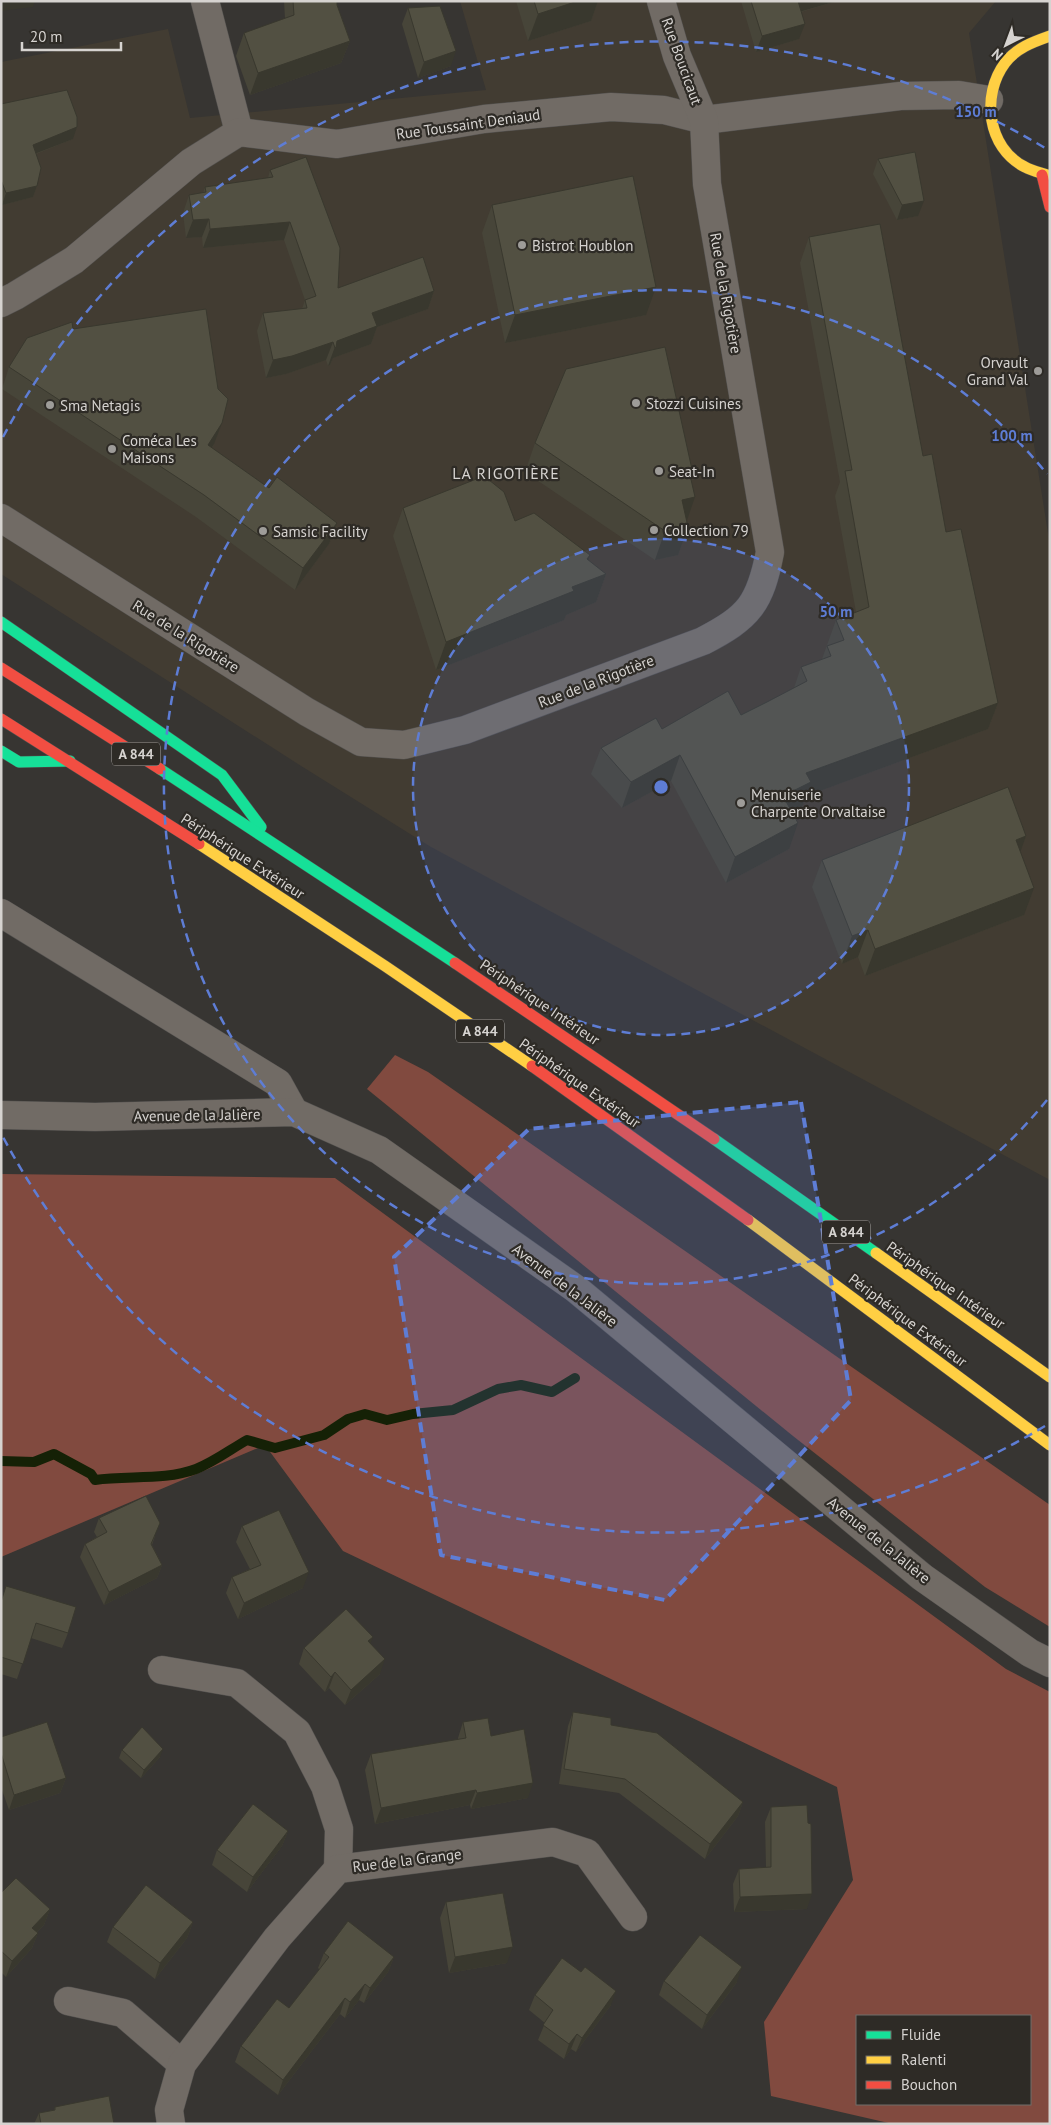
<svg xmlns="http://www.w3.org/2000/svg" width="1051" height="2125" font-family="'PT Sans',sans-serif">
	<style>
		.built { fill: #423c32 }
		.forest { fill: #814a3f; fill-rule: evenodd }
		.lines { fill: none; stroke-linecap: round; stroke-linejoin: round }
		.stream { stroke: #152106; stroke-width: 10 }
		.street-casing { stroke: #53514f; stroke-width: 29 }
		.fast-casing { stroke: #53514f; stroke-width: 12 }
		.slow-casing { stroke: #53514f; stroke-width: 12 }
		.jam-casing { stroke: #53514f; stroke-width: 12 }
		.street { stroke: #716b65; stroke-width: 28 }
		.fast { stroke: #16e098; stroke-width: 11 }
		.slow { stroke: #ffcf43; stroke-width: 11 }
		.jam { stroke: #f24e42; stroke-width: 11 }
		.wall { fill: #474539 }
		.shaded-wall { fill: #39382e }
		.building { fill: #525042; stroke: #39382e }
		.marked { fill: #5e7dd5; fill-opacity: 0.2; stroke: #5e7dd5; stroke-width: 4; stroke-dasharray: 10 6; stroke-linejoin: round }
		.ring { fill: none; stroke: #5e7dd5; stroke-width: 2.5; stroke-dasharray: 9 6 }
		.poi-dot { fill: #9e9c99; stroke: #2e2b26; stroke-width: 2 }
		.labels { text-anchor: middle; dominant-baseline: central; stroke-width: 4.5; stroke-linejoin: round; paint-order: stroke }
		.shield { fill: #2e2b26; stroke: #a4a19d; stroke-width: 1 }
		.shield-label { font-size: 14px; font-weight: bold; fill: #d6d3d0 }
		.street-label { font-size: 15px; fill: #d6d3d0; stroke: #2e2b26 }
		.poi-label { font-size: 15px; fill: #d6d3d0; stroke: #2e2b26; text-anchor: start }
		.neighbourhood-label { font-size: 16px; letter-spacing: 1px; fill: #d6d3d0; stroke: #2e2b26 }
		.centre { fill: #5e7dd5; stroke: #2e2b26; stroke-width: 2.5 }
		.ring-label { font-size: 15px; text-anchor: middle; font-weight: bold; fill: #5e7dd5; stroke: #2e2b26; stroke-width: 4.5; stroke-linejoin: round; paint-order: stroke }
	</style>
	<rect width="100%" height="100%" fill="#373532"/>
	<path class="built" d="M460,1H996L969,33L1050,546V1180L431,847L298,764L1,574V62L168,29L190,118L486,90Z"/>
	<g class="forest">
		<path d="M395,1055L428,1072L1050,1505V1627L985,1587L793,1436L367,1089Z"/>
		<path d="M1,1174L335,1178L1006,1669L1050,1692V2124H893L771,2096L764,2022L853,1880L837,1787L343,1551L265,1445L1,1557ZM857,2016H1030V2104H857Z"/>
	</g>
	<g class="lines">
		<path class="stream" d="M1,1461L34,1462L54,1454L91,1474L95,1480C128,1475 164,1481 196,1469C214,1462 231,1449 247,1440L275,1448L324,1435L348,1419L365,1414L387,1420L413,1414L453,1410L498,1389L521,1385L552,1392L575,1378"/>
		<g class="street-casing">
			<g id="street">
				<path d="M205,1L239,132"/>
				<path d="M1,303L15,296L74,260L191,162L239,132L337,144L484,119L611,107L664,110L704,120L900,96L959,95L989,100"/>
				<path d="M1,518L307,712L361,742L404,745L465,730L703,641C749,617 760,604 770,552L707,184L704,120L677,56L661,1"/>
				<path d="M1,913L278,1083L294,1112"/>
				<path d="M1,1115L95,1117L294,1112L379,1150L576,1289L922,1577L1030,1653L1050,1663"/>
				<path d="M162,1670L237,1683L297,1732L325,1786L339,1829L338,1869"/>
				<path d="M68,2001L123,2013L182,2064"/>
				<path d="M171,2124L169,2110L182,2064L277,1938L338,1869L553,1842L587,1853L633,1917"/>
			</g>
		</g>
		<g class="fast-casing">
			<g id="fast">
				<path d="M1,622L222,775L261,827"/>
				<path d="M1,751L19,762L70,761"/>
				<path d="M160,769L455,963"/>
				<path d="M714,1139L876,1253"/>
			</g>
		</g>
		<g class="slow-casing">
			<g id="slow">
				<path d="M1050,36C1033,42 1016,48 1005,63C981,95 987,148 1025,167C1032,171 1042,173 1050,176"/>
				<path d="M199,844L385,966L532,1066"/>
				<path d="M748,1220L1050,1445"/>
				<path d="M876,1253L1050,1377"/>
			</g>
		</g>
		<g class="jam-casing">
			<g id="jam">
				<path d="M1042,175L1050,207"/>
				<path d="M1,668L160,769"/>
				<path d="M1,719L199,844"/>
				<path d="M455,963L714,1139"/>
				<path d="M532,1066L748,1220"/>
			</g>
		</g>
		<use href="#street" class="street"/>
		<use href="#fast" class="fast"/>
		<use href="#slow" class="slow"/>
		<use href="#jam" class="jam"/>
	</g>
	<g class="wall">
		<path d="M284,1H337V5L350,41L341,63L250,95L236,56L244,33L285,19Z"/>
		<path d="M516,1H598L591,21L528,41Z"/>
		<path d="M741,1H837L801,12L799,39L756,52Z"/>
		<path d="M408,8L451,66L418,78L402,24Z"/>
		<path d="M1,104L73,139L36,154L37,186L33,197L2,205Z"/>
		<path d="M878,159L918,216L897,220L873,174Z"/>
		<path d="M270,170L338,288L434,291L428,309L377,327L371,344L333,358L330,365L328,366L326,360L286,374L266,378L257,331L263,313L302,309L305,300L284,240L203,248L202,237L186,238L183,213L189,195L203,193L205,187L268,178Z"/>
		<path d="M492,205L646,315L505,343L482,233Z"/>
		<path d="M809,237L923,456L998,703L988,729L806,796L802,807L792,812L789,849L726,883L671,781L622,808L591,774L601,748L662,729L741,715L767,702L794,688L801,667L822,659L836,620L856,612L835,496L840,482L800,263Z"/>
		<path d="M73,329L214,444L212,448L269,488L337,523L329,544L295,590L196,517L2,389L9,367Z"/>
		<path d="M535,443L693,474L691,479L687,521L688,527L678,555L655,560L525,472Z"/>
		<path d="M403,508L515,521L590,555L588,560L606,574L596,602L566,615L564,620L436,670L393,536Z"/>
		<path d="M1026,836L1020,851L1024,915L865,976L858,957L842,964L812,887L822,860Z"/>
		<path d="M99,1518L155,1536L152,1545L162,1565L157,1578L104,1605L80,1557L85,1544L97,1537L94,1532Z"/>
		<path d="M242,1526L303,1588L238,1619L226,1593L232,1577L250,1569L236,1542Z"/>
		<path d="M6,1586L68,1633L62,1648L31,1638L17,1679L1,1674V1600Z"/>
		<path d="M304,1648L380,1674L345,1705L329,1688L325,1692L299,1664Z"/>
		<path d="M573,1712L611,1725L743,1802L738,1816L705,1859L619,1793L559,1784L568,1726Z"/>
		<path d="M463,1722L491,1736L528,1798L471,1809L470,1805L375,1824L365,1770L371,1754L458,1740V1738Z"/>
		<path d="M1,1737L66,1778L60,1793L9,1810L1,1787Z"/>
		<path d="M122,1750L160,1757L141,1778L119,1758Z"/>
		<path d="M771,1807L808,1823L807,1909L734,1912L733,1884L739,1869L766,1867L765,1822Z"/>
		<path d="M288,1831L282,1846L247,1892L212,1865L217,1850Z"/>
		<path d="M1,1893L50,1909L44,1925L37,1932L38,1933L32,1948L6,1977L1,1972Z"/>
		<path d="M446,1902L507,1963L449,1973L440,1918Z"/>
		<path d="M193,1922L187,1938L155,1979L107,1942L113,1927Z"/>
		<path d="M324,1953L394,1957L388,1972L364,2003L359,2000L345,2018L340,2014L278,2095L235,2062L241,2046L289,2008L320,1970L318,1968Z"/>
		<path d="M664,1981L737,1982L702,2029L659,1995Z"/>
		<path d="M535,1995L611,2005L576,2052L571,2049L564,2059L538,2040L545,2023L529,2010Z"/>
		<path d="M55,2107L114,2124H34L39,2113L54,2110Z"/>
	</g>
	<g class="shaded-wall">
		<path d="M1,1H35L33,7L1,11Z"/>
		<path d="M578,1H598L591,21L528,41L538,14Z"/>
		<path d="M796,1H837L792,14Z"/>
		<path d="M805,24L799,39L756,52L762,36Z"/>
		<path d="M350,41L341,63L250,95L258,73Z"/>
		<path d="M456,51L451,66L418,78L424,62Z"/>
		<path d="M77,127L73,139L29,156L33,145Z"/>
		<path d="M37,186L33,197L2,205L6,193Z"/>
		<path d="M924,201L918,216L897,220L902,205Z"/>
		<path d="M209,219L202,237L186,238L193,220Z"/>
		<path d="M290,222L284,240L203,248L210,229Z"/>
		<path d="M656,287L646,315L505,343L515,315Z"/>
		<path d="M434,291L428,309L377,327L371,344L333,358L330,365L328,366L337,341L372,313Z"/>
		<path d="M333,342L326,360L286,374L266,378L273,360Z"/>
		<path d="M222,423L214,444L200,467L208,445Z"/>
		<path d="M693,474L683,499L695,497L685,526L672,528L690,475Z"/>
		<path d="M337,523L329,544L295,590L303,568Z"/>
		<path d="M688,527L678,555L655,560L665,531Z"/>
		<path d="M590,555L580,584L606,574L596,602L566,615L564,620L436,670L446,642L587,559Z"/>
		<path d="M998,703L988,729L806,796L802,807L774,822L783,796L806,773Z"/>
		<path d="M680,755L671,781L622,808L631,782Z"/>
		<path d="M798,823L789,849L726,883L735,857Z"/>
		<path d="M1026,836L1016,864V840Z"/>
		<path d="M1034,888L1024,915L865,976L875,949Z"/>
		<path d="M868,930L858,957L842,964L852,936Z"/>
		<path d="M162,1565L157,1578L104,1605L109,1592Z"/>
		<path d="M309,1572L303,1588L238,1619L244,1603Z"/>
		<path d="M373,1637L367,1652L368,1641Z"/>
		<path d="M385,1659L380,1674L345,1705L351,1690Z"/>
		<path d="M335,1672L329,1688L325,1692L331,1677Z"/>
		<path d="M163,1749L160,1757L141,1778L144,1770Z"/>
		<path d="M66,1778L60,1793L9,1810L14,1795Z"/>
		<path d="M533,1783L528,1798L471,1809L477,1793Z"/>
		<path d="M476,1790L470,1805L375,1824L381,1808Z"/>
		<path d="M743,1802L738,1816L705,1859L710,1844Z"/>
		<path d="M288,1831L282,1846L247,1892L253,1877Z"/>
		<path d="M812,1894L807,1909L734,1912L740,1897Z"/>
		<path d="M50,1909L44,1925L26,1943L32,1928Z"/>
		<path d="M193,1922L187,1938L155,1979L160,1963Z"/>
		<path d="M38,1933L32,1948L6,1977L12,1961Z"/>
		<path d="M513,1947L507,1963L449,1973L455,1957Z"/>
		<path d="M394,1957L388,1972L364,2003L370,1988Z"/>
		<path d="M742,1967L737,1982L702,2029L707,2015Z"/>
		<path d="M365,1984L359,2000L345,2018L350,2002Z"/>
		<path d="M616,1991L611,2005L576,2052L582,2038Z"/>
		<path d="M345,1998L340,2014L278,2095L283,2080Z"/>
		<path d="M577,2034L571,2049L564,2059L569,2044Z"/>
	</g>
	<g class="building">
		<path d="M293,1H337V5L350,41L258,73L244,33L294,15Z"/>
		<path d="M534,1H578L538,14Z"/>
		<path d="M751,1H798L805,24L762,36Z"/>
		<path d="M440,6L456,51L424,62L408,8Z"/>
		<path d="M67,90L77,117V127L33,145L41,168L37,186L6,193L1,180V104Z"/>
		<path d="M915,152L924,201L902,205L878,159Z"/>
		<path d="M306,157L340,248L338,288L423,257L434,291L372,313L377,326L337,341L336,347L335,348L333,342L292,356L273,360L263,313L307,308L305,300L316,296L290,222L210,229L209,219L193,220L189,195L206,192L205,187L273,177L270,170Z"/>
		<path d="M633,176L656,287L515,315L492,205Z"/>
		<path d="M880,224L923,456L932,454L946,532L961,529L998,703L806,773L811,782L783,796L798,823L735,857L680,755L631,782L601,748L656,718L662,729L728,691L741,715L767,702L807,681L801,667L831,656L827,646L844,640L836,620L869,607L845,471L852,470L809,237Z"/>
		<path d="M206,309L218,389L228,399L222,423L208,445L269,488L277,477L337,523L303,568L204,495L9,367L27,338L72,322L73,329Z"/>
		<path d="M665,347L693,474L690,475L695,497L682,500L688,527L665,531L535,443L566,369Z"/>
		<path d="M484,476L504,492L515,521L534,513L590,555L587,559L606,574L572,587L574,591L446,642L403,508Z"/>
		<path d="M1008,787L1026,836L1016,840L1034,888L875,949L868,930L852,936L822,860Z"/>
		<path d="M146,1496L160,1523L151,1544L162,1565L109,1592L85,1544L107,1532L99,1518Z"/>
		<path d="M279,1510L309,1572L244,1603L232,1577L261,1565L242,1526Z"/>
		<path d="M6,1586L76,1607L68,1633L36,1623L23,1664L1,1657V1602Z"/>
		<path d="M346,1609L373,1637L368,1641L385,1659L351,1690L335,1672L331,1677L304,1648Z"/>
		<path d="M573,1712L611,1718V1725L657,1733L743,1802L710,1844L625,1779L564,1769Z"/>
		<path d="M488,1718L491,1736L524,1729L533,1783L477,1793L476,1790L381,1808L371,1754L466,1738L463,1722Z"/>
		<path d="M47,1722L66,1778L14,1795L1,1753V1737Z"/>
		<path d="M142,1727L163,1749L144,1770L122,1750Z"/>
		<path d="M253,1804L288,1831L253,1877L217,1850Z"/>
		<path d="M807,1805L808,1823L811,1824L812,1894L740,1897L739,1869L771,1867V1807Z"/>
		<path d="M16,1878L50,1909L32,1928L38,1933L12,1961L1,1951V1893Z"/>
		<path d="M146,1885L193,1922L160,1963L113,1927Z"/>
		<path d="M503,1893L513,1947L455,1957L446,1902Z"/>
		<path d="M348,1921L394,1957L370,1988L365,1984L350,2002L345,1998L283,2080L241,2046L277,1999L289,2008L329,1957L324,1953Z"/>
		<path d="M700,1935L742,1967L707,2015L664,1981Z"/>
		<path d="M562,1958L581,1972L585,1967L616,1991L582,2038L577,2034L569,2044L543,2025L553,2010L535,1995Z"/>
		<path d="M109,2096L114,2124H41L39,2113L55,2110V2107Z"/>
	</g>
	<path class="marked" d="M801,1102L851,1400L665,1600L441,1555L394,1257L529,1129Z"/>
	<circle cx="661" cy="787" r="248" fill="#5e7dd5" fill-opacity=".12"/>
	<g class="ring">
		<circle cx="661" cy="787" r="248"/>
		<path d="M1047 1100A497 497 0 1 1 1047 474"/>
		<path d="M1045 1426A745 745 0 0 1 3 1137M3 437A745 745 0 0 1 1045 148"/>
	</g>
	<g class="poi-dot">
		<circle cx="522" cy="245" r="5"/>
		<circle cx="1038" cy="371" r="5"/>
		<circle cx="636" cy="403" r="5"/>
		<circle cx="50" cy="405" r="5"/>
		<circle cx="112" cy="449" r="5"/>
		<circle cx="659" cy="471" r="5"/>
		<circle cx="654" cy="530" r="5"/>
		<circle cx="263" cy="531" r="5"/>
		<circle cx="741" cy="803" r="5"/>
	</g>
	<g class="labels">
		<g class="shield">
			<rect x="112" y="742.5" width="48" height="23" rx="4"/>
			<rect x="456" y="1019.5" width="48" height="23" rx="4"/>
			<rect x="822" y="1220.5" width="48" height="23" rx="4"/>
		</g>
		<g class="shield-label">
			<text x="136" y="754">A 844</text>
			<text x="480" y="1031">A 844</text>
			<text x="846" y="1232">A 844</text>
		</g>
		<g class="street-label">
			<text transform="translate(682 61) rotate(70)">Rue Boucicaut</text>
			<text transform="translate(468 124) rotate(-8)">Rue Toussaint Deniaud</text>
			<text transform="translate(726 293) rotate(80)">Rue de la Rigotière</text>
			<text transform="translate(186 636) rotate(32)">Rue de la Rigotière</text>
			<text transform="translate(596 681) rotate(-21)">Rue de la Rigotière</text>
			<text transform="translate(243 856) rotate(33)">Périphérique Extérieur</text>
			<text transform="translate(540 1002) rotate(34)">Périphérique Intérieur</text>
			<text transform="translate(580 1083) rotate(35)">Périphérique Extérieur</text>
			<text transform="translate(197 1115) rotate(-1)">Avenue de la Jalière</text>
			<text transform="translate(565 1285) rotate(37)">Avenue de la Jalière</text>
			<text transform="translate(946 1285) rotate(35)">Périphérique Intérieur</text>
			<text transform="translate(908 1320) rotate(37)">Périphérique Extérieur</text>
			<text transform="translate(879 1540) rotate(39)">Avenue de la Jalière</text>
			<text transform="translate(407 1860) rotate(-7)">Rue de la Grange</text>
		</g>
		<g class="poi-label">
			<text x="532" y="245">Bistrot Houblon</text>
			<text x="1028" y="362" text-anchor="end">Orvault<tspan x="1028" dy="17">Grand Val</tspan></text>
			<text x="646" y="403">Stozzi Cuisines</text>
			<text x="60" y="405">Sma Netagis</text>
			<text x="122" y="440">Coméca Les<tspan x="122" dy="17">Maisons</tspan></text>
			<text x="669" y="471">Seat-In</text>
			<text x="664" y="530">Collection 79</text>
			<text x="273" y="531">Samsic Facility</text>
			<text x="751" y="794">Menuiserie<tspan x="751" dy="17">Charpente Orvaltaise</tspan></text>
		</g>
		<g class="neighbourhood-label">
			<text x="506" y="473">LA RIGOTIÈRE</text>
		</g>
	</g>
	<circle cx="661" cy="787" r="8" class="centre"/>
	<g class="ring-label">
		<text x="976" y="117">150 m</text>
		<text x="1012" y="441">100 m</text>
		<text x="836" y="617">50 m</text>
	</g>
	<rect width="1051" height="2125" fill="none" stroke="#d6d3d0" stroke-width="5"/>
	<rect x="856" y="2015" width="175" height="90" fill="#2e2b26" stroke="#716e6a"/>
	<rect x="866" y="2031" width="25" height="8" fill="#16e098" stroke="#716e6a"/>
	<text x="901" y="2040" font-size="15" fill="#d6d3d0">Fluide</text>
	<rect x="866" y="2056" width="25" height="8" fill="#ffcf43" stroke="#716e6a"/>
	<text x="901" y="2065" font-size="15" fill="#d6d3d0">Ralenti</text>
	<rect x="866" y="2081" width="25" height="8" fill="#f24e42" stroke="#716e6a"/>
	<text x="901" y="2090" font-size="15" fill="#d6d3d0">Bouchon</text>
	<g transform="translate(1006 45) rotate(222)" stroke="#2e2b26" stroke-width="4" paint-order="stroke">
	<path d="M0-4L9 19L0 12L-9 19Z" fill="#d6d3d0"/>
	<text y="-8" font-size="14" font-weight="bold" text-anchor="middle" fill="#d6d3d0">N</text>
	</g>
	<path d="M22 42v8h99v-8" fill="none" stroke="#d6d3d0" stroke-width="2.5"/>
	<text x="30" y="42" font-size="15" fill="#d6d3d0" stroke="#2e2b26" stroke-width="4" paint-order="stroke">20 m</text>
</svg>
